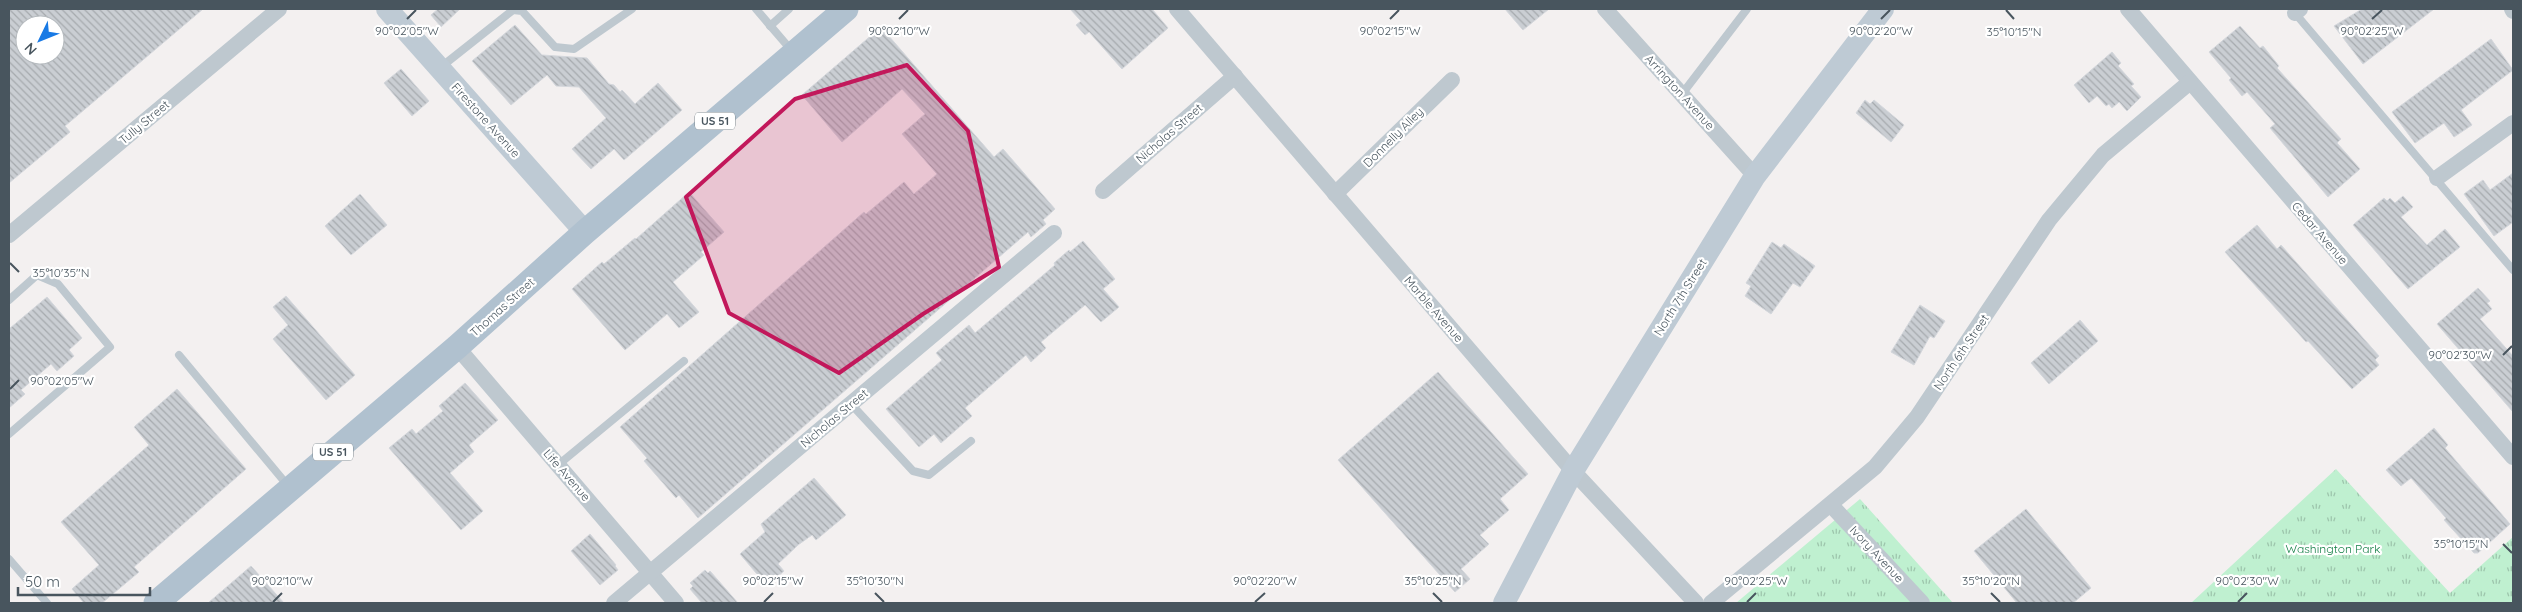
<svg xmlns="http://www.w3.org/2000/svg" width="2522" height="612" font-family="Quicksand,sans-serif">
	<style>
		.park { fill: url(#park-tufts) }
		.building { fill: url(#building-back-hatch); stroke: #d4d7dc; fill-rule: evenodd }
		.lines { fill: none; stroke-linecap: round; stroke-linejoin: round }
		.lane { stroke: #bec8cf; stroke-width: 8 }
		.street { stroke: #bec8cf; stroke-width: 16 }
		.secondary { stroke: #becad4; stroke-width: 22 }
		.primary { stroke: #b0c1cf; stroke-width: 25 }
		.marked { fill: #c2185b; fill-opacity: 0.2; stroke: #c2185b; stroke-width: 4; stroke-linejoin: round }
		.ticks { fill: none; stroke: #48555e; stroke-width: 2 }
		.labels { text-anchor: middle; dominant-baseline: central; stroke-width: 4.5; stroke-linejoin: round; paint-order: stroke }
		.shield { fill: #fff; stroke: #7f888e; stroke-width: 1 }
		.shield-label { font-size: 11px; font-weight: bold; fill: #48555e }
		.street-label { font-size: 12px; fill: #48555e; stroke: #fff }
		.park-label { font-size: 12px; fill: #178148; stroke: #fff }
		.ticks-label { font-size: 12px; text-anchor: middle; fill: #48555e; stroke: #fff; stroke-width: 4.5; stroke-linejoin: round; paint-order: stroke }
	</style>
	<defs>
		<pattern id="park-tufts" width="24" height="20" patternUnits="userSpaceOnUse" patternTransform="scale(1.25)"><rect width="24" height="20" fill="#bff0d0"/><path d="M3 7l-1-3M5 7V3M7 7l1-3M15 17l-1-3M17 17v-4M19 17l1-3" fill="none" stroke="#9dc5ac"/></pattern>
		<pattern id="building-back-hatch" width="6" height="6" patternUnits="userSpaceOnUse" patternTransform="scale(1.25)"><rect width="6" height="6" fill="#caced3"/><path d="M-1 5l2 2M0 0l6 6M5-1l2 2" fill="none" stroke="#a6aaae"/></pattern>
	</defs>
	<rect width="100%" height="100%" fill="#f3f0f0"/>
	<g class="park">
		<path d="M2336,469L2450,593L2513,537V603H2191Z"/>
		<path d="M1860,499L1953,603H1736Z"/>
	</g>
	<g class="building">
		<path d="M9,9H203L65,126L70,132L9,183ZM25,25H55V55H25Z"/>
		<path d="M438,9H460L441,27L431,15Z"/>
		<path d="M1070,9H1152L1168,28L1122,69L1089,32L1085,35L1076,25L1081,21Z"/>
		<path d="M1505,9H1549L1523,30Z"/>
		<path d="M2362,9H2434L2363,64L2334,26Z"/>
		<path d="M515,25L542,55L587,58L609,84L614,85L620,92L622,90L635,104L658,83L682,110L624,160L614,149L591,169L572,149L606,118L579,87L556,86L547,75L511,105L472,61Z"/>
		<path d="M2240,26L2260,48L2263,46L2279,66L2277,68L2341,139L2337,143L2360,169L2328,197L2270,128L2275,124L2247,92L2242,96L2229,80L2231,78L2209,52Z"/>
		<path d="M881,27L994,157L1003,149L1055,209L1043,220L1046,224L1031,237L1028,232L698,518L679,495L676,498L644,461L647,458L620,427L864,212L866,214L904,182L914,194L937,174L902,134L925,114L902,89L842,142L802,95Z"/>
		<path d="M2491,39L2513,70L2461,110L2472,125L2454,137L2444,123L2415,143L2392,112Z"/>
		<path d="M2112,52L2121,63L2118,66L2134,84L2131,86L2141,97L2127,111L2119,102L2112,108L2109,104L2106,106L2097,96L2089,103L2074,85Z"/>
		<path d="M401,69L429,101L412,116L384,83Z"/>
		<path d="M1865,100L1870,104L1874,100L1904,125L1891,142L1856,113Z"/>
		<path d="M2513,173V222L2494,236L2464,194L2483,180L2490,190Z"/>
		<path d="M689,192L724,232L701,252L704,255L673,282L699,312L679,328L667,314L625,350L572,289L602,262L604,264L635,238L636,239Z"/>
		<path d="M360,194L387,225L351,255L325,226Z"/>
		<path d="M2403,196L2413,207L2401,217L2427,245L2445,229L2460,247L2408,289L2353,225L2384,198L2387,201L2390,198L2395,203Z"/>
		<path d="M2257,225L2277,249L2281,245L2379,356L2375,360L2379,365L2352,389L2308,341L2306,342L2225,252Z"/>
		<path d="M1083,241L1115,279L1103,289L1119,307L1101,322L1085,305L1041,342L1046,348L1031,362L1026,355L965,408L972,416L941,443L934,434L919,447L886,409L942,360L936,353L969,325L975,333L1055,265L1054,263L1069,250L1070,252Z"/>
		<path d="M1772,242L1781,248L1784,244L1815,266L1800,287L1793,283L1771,314L1745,296L1751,286L1746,283Z"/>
		<path d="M2478,288L2490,301L2487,303L2492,309L2480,319L2513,356V412L2437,324Z"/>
		<path d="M286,296L355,375L326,400L273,339L288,325L273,307Z"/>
		<path d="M47,297L82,338L69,350L74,356L57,371L51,364L21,390L25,394L9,408V329Z"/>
		<path d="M1920,305L1945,321L1934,338L1930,336L1914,365L1891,352Z"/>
		<path d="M2080,320L2098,341L2049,384L2031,363Z"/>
		<path d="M1438,372L1528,474L1500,499L1509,510L1480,535L1489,544L1461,569L1470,579L1455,592L1338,460Z"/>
		<path d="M465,383L498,420L469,445L474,452L450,473L483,511L461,530L389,448L412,429L416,434L443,411L439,406Z"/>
		<path d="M177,389L246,469L134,567L139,572L102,603H84L72,589L99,565L61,522L149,445L134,427Z"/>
		<path d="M2434,428L2448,445L2445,448L2510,524L2478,553H2474L2444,520L2446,518L2411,478L2401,486L2386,470Z"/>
		<path d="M814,478L846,515L816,540L812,535L798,545L778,564L784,571L767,586L740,554L765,532L761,524Z"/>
		<path d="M2026,509L2091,588L2073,603H2017L1974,551Z"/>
		<path d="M590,534L616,565L615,566L618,570L600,585L571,551Z"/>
		<path d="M251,566L284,603H208Z"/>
		<path d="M705,570L708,573L710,571L738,603H702L690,589L693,586L690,583Z"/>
	</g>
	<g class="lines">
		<g class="lane">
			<path d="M756,9L792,51"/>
			<path d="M2294,12L2513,270"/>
			<path d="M770,26L789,9"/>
			<path d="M441,67L513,10L522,11L555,47L574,49L632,9"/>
			<path d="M1682,94L1747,9"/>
			<path d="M9,300L37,275L58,284L110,347L9,434"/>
			<path d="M179,355L289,487"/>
			<path d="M851,404L913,471L929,475L971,441"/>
			<path d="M558,465L684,361"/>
			<path d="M9,559L47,603"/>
		</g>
		<g class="street">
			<path d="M1177,9L1573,471L1696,603"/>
			<path d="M1605,9L1755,176"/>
			<path d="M2128,9L2513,457"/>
			<path d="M2512,9L2513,11"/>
			<path d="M2295,13L2300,9"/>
			<path d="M2437,178L2513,123"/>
			<path d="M1103,191L1235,76"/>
			<path d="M1335,194L1452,80"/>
			<path d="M9,235L279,9"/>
			<path d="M457,347L676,603"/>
			<path d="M1831,505L1922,603"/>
			<path d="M614,603L1054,233"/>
			<path d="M1711,603L1875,467L1917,417L2049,220L2103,155L2190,82"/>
		</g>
		<g class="secondary">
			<path d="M387,9L585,232"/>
			<path d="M1504,603L1573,471L1755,176L1883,9"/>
		</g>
		<path class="primary" d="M156,603L457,347L585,232L846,9"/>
	</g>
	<path class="marked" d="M907,65L968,131L999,267L923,314L839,373L729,313L686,197L795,99Z"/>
	<path class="ticks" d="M2006,10L2014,19M407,19L416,10M899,19L908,10M1390,19L1399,10M1881,19L1890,10M2372,19L2382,10M10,263L19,272M2503,355L2512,346M10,389L19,380M2503,544L2512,553M875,593L884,602M1433,593L1442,602M1991,593L2000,602M273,602L282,593M764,602L773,593M1255,602L1265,593M1747,602L1756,593M2238,602L2247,593"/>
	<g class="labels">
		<g class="shield">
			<rect x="695" y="112.5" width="40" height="17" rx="4"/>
			<rect x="313" y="443.5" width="40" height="17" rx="4"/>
		</g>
		<g class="shield-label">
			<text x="715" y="121">US 51</text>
			<text x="333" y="452">US 51</text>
		</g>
		<g class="street-label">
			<text transform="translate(1680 92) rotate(48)">Arrington Avenue</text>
			<text transform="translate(486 120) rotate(48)">Firestone Avenue</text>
			<text transform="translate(144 122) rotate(-40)">Tully Street</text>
			<text transform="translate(1169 133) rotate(-41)">Nicholas Street</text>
			<text transform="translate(1393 137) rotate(-45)">Donnelly Alley</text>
			<text transform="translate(2320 233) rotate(49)">Cedar Avenue</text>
			<text transform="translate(1680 297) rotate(-58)">North 7th Street</text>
			<text transform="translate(502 307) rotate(-42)">Thomas Street</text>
			<text transform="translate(1434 309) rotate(49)">Marble Avenue</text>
			<text transform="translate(1961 352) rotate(-56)">North 6th Street</text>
			<text transform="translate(834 418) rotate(-40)">Nicholas Street</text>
			<text transform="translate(567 475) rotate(49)">Life Avenue</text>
			<text transform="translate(1877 554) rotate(47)">Ivory Avenue</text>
		</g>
		<g class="park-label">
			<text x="2333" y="548">Washington Park</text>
		</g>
	</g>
	<g class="ticks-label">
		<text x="407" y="35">90°02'05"W</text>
		<text x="899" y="35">90°02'10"W</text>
		<text x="1390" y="35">90°02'15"W</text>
		<text x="1881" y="35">90°02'20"W</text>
		<text x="2372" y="35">90°02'25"W</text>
		<text x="2014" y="36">35°10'15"N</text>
		<text x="61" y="277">35°10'35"N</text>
		<text x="2460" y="359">90°02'30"W</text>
		<text x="62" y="385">90°02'05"W</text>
		<text x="2461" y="548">35°10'15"N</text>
		<text x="875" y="585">35°10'30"N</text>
		<text x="1433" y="585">35°10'25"N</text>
		<text x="1991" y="585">35°10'20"N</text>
		<text x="282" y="585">90°02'10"W</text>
		<text x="773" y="585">90°02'15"W</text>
		<text x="1265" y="585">90°02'20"W</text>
		<text x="1756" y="585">90°02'25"W</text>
		<text x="2247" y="585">90°02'30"W</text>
	</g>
	<rect width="2522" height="612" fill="none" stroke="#48555e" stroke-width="20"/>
	<g transform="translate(40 40) rotate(227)"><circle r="24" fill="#ffffff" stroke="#b6bbbf"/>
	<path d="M0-4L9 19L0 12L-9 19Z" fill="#197ae5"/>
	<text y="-8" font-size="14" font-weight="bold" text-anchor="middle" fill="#48555e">N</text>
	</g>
	<path d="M18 587v8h132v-8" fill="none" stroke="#48555e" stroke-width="2.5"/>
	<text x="25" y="587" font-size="15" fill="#48555e" stroke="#ffffff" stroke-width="4" paint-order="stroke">50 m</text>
</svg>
